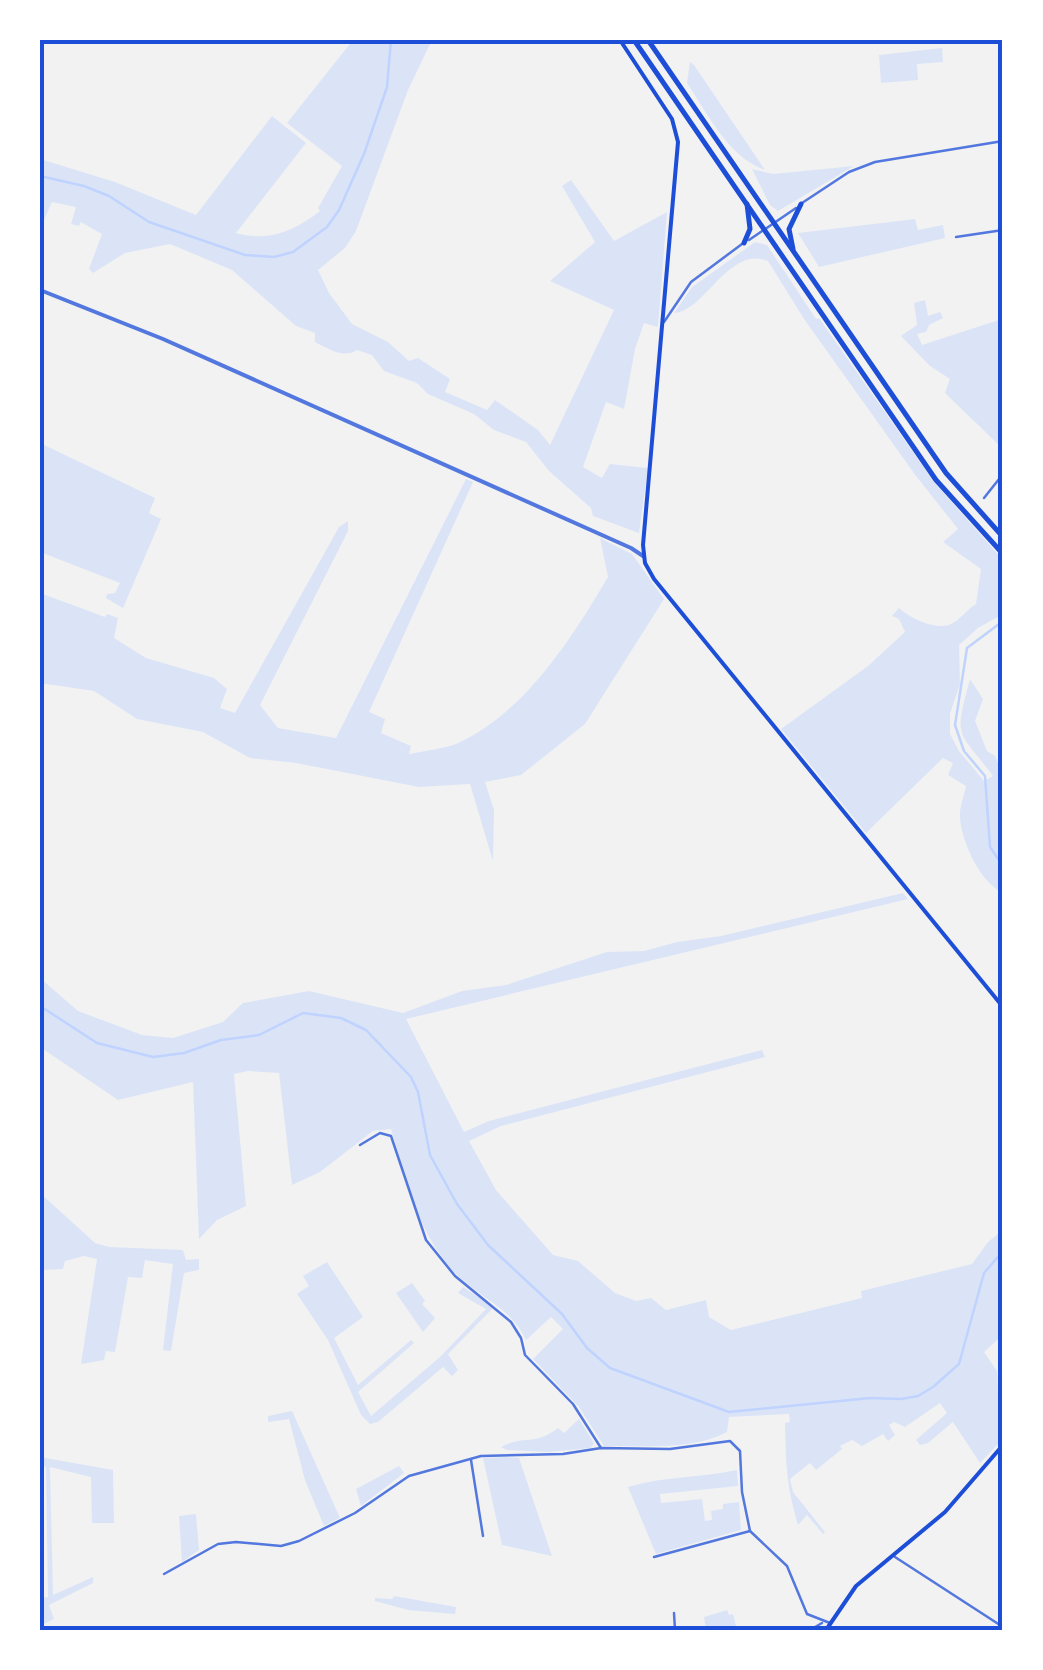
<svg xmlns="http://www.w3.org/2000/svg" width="1043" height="1670" font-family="'Asap Condensed',sans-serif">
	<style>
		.green { fill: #dbe4f7 }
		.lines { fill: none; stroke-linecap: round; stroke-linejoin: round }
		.stream { stroke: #bfd3fe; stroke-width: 2.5 }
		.minor { stroke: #5277de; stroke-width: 2.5 }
		.tertiary { stroke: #5277de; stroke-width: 4 }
		.secondary { stroke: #1d4ed8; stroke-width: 4 }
		.primary { stroke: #1d4ed8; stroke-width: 5 }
		.neatline { fill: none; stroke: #1d4ed8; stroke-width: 4 }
	</style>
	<rect width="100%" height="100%" fill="#f2f2f2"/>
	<g class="green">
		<path d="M353,40H432L408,90L356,231L345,248L318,270L329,293L352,324L388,342L409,361L418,358L450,379L445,392L487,410L495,400L538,430L550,445L614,310L550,281L595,242L562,186L571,180L614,241L667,212L658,327L644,323L635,349L624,409L606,402L583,467L602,478L610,464L648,468L639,533L593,516L591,508L549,471L526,442L494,430L474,414L428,394L417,383L384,371L372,355L357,350C343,359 329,349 315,342V333L296,326L232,270L170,244L125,253L93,273L89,269L102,234L81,222L79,226L71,224L76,207L52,202L40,229V159L115,182L196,215L272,116L306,143L236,233C269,242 294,231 320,211L318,208L342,166L287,123Z"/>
		<path d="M942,48L943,62L917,64L918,80L881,83L879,55Z"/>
		<path d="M690,62L694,65L765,170C728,157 708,114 687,83Z"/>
		<path d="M854,166L778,211L770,205L752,169L773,174Z"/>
		<path d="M915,219L918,230L943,225L945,238L819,267L798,233Z"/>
		<path d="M755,242L767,245L816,319L819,318L934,482L1003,560V614L978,628L959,645L960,684L950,714V734L959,751L984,781L993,776C958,729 953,741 970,679L983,699L975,721L987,751L995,756L1003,775V893C980,882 962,843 960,818C959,808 964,796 966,786L948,775L953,763L943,758L866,833L781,729L868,666L905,632L899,619L892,616L899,608C910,618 936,631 951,624C960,620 967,609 976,604L981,569L943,542L958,529L916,476L804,319L768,261C728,245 705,312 674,313L692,287Z"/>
		<path d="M925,300L928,316L940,312L943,318L929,325L926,332L917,334L922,345L1002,319L1003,400L998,403L1003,449L945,393L950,379L930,366L901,336L917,325L914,303Z"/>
		<path d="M40,443L155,498L149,513L161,519L123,608L106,598L107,594L115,593L120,583L40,552Z"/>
		<path d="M466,479L473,482L369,712L385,719L381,733L411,746L409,754C424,751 442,749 456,744C524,714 572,638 608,577L600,538L632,554L664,599L585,724L521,775L485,782L494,810L493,861L470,784L419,787L296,763L250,758L203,732L137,719L94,691L40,683V593L105,617L107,614L118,618L114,638L146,658L214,678L227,689L220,708L235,713L339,527L348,521V531L260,705L278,728L336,738Z"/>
		<path d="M903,893L908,899L406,1019L464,1132L489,1121L762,1050L765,1057L501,1126L469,1141L496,1190L553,1255L578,1261L615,1293L636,1301L651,1298L666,1310L706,1300L709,1317L731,1330L862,1298L861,1291L972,1264L988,1242L1003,1230V1335L984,1352L997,1371L1000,1442L980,1463L953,1422L928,1443L920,1445L916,1440L947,1413L940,1403L905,1427L894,1422L889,1425L895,1435L888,1441L883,1434L862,1446L852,1440L840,1446L842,1449L816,1470L810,1463L790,1479L793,1492L825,1532L823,1534L807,1515L798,1525C786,1483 786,1466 785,1423L790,1422L789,1414L729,1417L727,1432C691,1451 644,1445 604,1446L579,1407L533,1359L563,1329L551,1317L526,1340C510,1306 477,1297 453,1271C416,1229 407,1181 391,1129L373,1131L320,1172L292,1185L279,1073L248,1071L234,1074L246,1206L217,1220L199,1239L193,1082L118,1100L40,1047V978L78,1011L142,1035L173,1038L223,1022L243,1003L309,991L403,1013L462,991L506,985L607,952L644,951L677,942L721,936Z"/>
		<path d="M40,1193L95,1243L109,1247L183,1250L186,1260L199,1259V1270L184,1273L171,1351L163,1350L173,1264L145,1260L142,1278L128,1277L115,1352L106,1351L104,1360L81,1364L97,1259L84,1256L65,1261L63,1269L40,1270Z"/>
		<path d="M327,1262L363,1317L334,1338L358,1385L411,1340L414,1343L358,1392L371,1416L440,1357L486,1309L458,1293L463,1287L494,1307L448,1354L458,1370L452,1376L443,1367L378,1422L370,1424L361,1415L328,1340L297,1294L309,1286L303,1276Z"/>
		<path d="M412,1283L425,1301L422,1304L435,1318L423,1332L396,1293Z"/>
		<path d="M292,1411L340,1518L324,1526L305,1480L289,1419L268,1422V1416Z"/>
		<path d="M579,1419L594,1443L591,1448L548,1452L507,1450L501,1447C526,1434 533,1447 558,1428L564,1433Z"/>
		<path d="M40,1457L113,1470L114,1523H92L91,1477L50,1467L53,1595L93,1577V1583L49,1605L54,1619L40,1626V1598L48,1597L46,1467L40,1465Z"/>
		<path d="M505,1457L519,1458L552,1556L502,1545L483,1458Z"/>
		<path d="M399,1466L404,1473L361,1506L356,1489Z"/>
		<path d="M737,1470L738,1486L660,1494L661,1503L702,1499L705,1521L712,1520L711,1511L723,1509V1504L739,1502L741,1530L656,1554L628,1487C664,1476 700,1478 737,1470Z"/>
		<path d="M196,1514L199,1550L182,1562L179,1516Z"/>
		<path d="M394,1596L456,1607L455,1614L408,1610L375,1601V1598L392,1599Z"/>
		<path d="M727,1610L729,1615L733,1614L737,1630H706L704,1617Z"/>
	</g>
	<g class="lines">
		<g class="stream">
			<path d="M40,176L84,186L109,196L149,222L245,255L274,257L293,252L327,227L339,210L364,154L387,87L391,40"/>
			<path d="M1003,621L967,648L955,725L964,751L985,776L990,847L1003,866"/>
			<path d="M40,1006L97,1043L153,1057L184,1053L221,1040L259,1035L303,1013L341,1018L366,1030L411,1077L418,1092L430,1155L457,1204L488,1245L562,1314L587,1348L610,1368L729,1412L870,1398L901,1399L918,1396L933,1387L959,1364L984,1273L1003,1251"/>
		</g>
		<g class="minor">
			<path d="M802,203L849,172L875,162L1003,141"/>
			<path d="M956,237L1003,230"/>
			<path d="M749,240L796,208"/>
			<path d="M664,322L691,282L742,244"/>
			<path d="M984,498L1003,474"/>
			<path d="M360,1145L380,1133L391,1136L426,1240L455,1276L511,1322L521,1338L525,1355L573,1404L601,1448"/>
			<path d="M471,1460L483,1536"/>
			<path d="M654,1557L750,1531L787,1566L807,1614L830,1623"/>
			<path d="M895,1557L1003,1627"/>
			<path d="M164,1574L218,1544L236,1542L281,1546L299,1541L355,1513L409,1476L481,1456L563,1454L601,1448L670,1449L730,1441L740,1451L742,1492L750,1531"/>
			<path d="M674,1613L675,1630"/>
			<path d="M810,1630L822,1623"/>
		</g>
		<path class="tertiary" d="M40,290L163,339L631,548L643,556"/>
		<g class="secondary">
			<path d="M620,40L672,119L678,142L643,545L645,563L654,579L1003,1007"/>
			<path d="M826,1630L856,1586L945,1512L1003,1445"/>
		</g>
		<g class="primary">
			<path d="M634,40L936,480L1003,554"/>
			<path d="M648,40L946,473L1003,537"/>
			<path d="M744,243L750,229L747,204"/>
			<path d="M793,249L789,229L801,204"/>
		</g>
	</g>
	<rect width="1043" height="1670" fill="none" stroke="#ffffff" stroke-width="85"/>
	<rect x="42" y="42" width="958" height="1586" class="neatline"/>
</svg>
